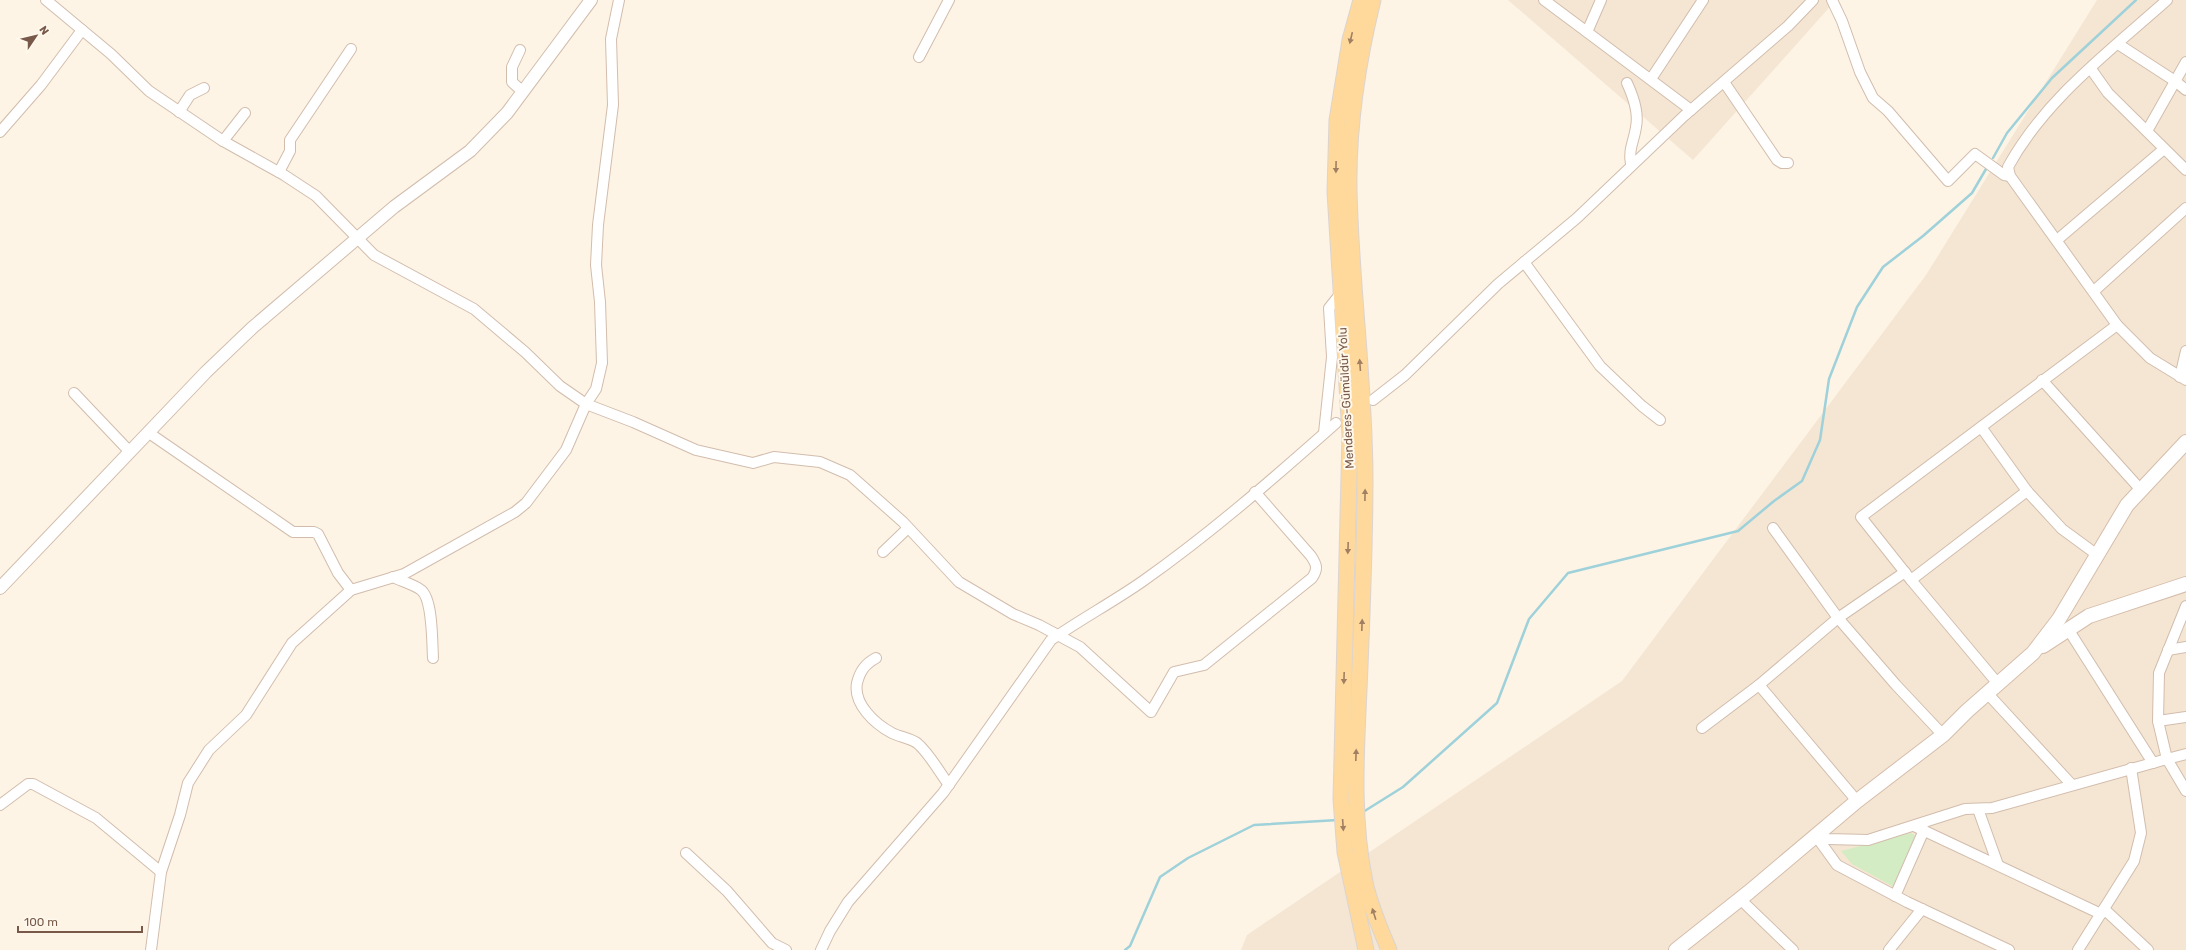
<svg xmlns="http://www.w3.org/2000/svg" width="2186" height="950" font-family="Rubik,sans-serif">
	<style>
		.residential { fill: #f5e6d3 }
		.green { fill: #d3ecc3 }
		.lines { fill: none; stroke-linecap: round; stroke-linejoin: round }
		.stream { stroke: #9ed1da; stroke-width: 2.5 }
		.minor-casing { stroke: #d2bdad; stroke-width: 12 }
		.tertiary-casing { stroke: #d2bdad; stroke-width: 14 }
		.secondary-casing { stroke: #d5bdab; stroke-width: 16 }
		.primary-casing { stroke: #dcd4d0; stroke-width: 17 }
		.minor { stroke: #fff; stroke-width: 10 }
		.tertiary { stroke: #fff; stroke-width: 12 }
		.secondary { stroke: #fff; stroke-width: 14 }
		.primary { stroke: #fed99b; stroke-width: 15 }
		.oneway { fill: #a07f62 }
		.labels { text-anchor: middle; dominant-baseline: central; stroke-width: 4; stroke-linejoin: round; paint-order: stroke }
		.street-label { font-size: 12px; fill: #785949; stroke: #fff8ec }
	</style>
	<rect width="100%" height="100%" fill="#fdf4e5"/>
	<g class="residential">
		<path d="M1508,0H1836L1693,160Z"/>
		<path d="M2097,0H2186V950H1241L1247,935L1622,681L1926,275Z"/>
	</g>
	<path class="green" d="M1911,833L1915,836L1894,887L1852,864L1841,851Z"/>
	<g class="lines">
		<g class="stream">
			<path d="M1993,158L2007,133L2052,78L2136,0"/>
			<path d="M1363,812L1403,787L1497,703L1529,619L1568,573L1738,531L1774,501L1802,481L1820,440L1829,379L1857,307L1883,267L1923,236L1972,193L1986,169"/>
			<path d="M1125,950L1130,946L1160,877L1188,858L1254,825L1338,820"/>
		</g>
		<g class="minor-casing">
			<g id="minor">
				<path d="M46,0L111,54L149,91L223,141L284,175L316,196L374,255L474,309L525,352L560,386L586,404L566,450L526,503L515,512L404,574L351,590L292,643L246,715L209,750L188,783L180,815L161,872L151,950"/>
				<path d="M619,0L611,39L613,105L598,225L596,265L600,302L602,363L596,389L586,404L633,422L696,450L753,463L774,457L820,462L850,475L903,522L959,582L1013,614L1039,625L1080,647L1151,712L1174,672L1204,665L1312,578C1318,569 1317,565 1311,556L1255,492"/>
				<path d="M1544,0L1587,32"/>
				<path d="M1601,0L1587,32L1691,110"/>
				<path d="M1832,0L1842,21L1860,72L1873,98L1888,111L1948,181L1975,154L2004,175L2010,176"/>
				<path d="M2167,0C2111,50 2045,99 2008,167L2010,176L2117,325L2150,358L2186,380"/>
				<path d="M2118,44L2175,81L2186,90"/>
				<path d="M520,50L512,67V82L523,92"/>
				<path d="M919,57L949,0"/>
				<path d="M2091,69L2108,93L2186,170"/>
				<path d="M1651,79L1703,0"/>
				<path d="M1724,82L1777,160L1782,163H1788"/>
				<path d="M1627,83C1633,96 1639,113 1636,127C1634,141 1628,150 1631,164"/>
				<path d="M179,112L190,95L204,88"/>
				<path d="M2147,131L2186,62"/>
				<path d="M0,132L41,85L82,30"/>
				<path d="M223,141L245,113"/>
				<path d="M279,172L290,151V140L351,49"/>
				<path d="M2057,240L2164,149"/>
				<path d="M1524,262L1600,366L1642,406L1660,420"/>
				<path d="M2094,291L2186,208"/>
				<path d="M2180,377L2186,351"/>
				<path d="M2042,380L2141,490"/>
				<path d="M74,393L130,452"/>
				<path d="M1373,400L1405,375L1498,284L1577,218L1684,116L1788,26L1813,0"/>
				<path d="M149,433L293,532H314L318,534L338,573L351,590"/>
				<path d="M1324,433L1332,357L1329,308L1341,293"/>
				<path d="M2027,491L2062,529L2096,554"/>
				<path d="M1773,528L1838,618L1896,685L1943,735"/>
				<path d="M883,552L908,528"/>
				<path d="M393,577C401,581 415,585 421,590C433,599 432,643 433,658"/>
				<path d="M1911,580L2027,491L1981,427"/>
				<path d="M2186,606L2159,673L2158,721L2167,759L2186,754"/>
				<path d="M2068,629L2153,763"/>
				<path d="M2168,650L2186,647"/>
				<path d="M876,658C865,664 860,671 857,683C853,704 875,724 892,733C900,737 910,738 917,743C930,754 939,772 949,785"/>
				<path d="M1999,685L1911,580L1861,517L2117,325"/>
				<path d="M1988,694L2072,785"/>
				<path d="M2158,721L2186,717"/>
				<path d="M1702,728L1759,685"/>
				<path d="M1857,801L1759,685L1838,618L1905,572"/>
				<path d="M0,805L28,784H33L96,818L161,872"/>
				<path d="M1978,809L1998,865"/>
				<path d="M1914,826L2101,914"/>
				<path d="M1816,836L1828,839L1868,840L1965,809L1992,808L2167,759L2186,791"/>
				<path d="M1816,836L1837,865L1907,902L2009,950"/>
				<path d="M686,853L727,891L772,943L786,950"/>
				<path d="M1895,896L1924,830"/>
				<path d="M1740,899L1793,950"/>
				<path d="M2104,909L2148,950"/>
				<path d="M821,950L830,931L848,902L943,793L1051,640C1081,619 1113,602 1143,581C1211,533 1274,478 1336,423"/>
				<path d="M1889,950L1922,909"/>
				<path d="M2078,950L2134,861L2141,833L2131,768"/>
			</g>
		</g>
		<g class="tertiary-casing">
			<path id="tertiary" d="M0,588L206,372L252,328L394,207L470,151L507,113L591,0"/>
		</g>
		<g class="secondary-casing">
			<g id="secondary">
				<path d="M2043,646L2089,616L2186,584"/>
				<path d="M1676,950L1749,892L1857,801L1943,735L1967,711L2033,653L2059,619L2127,505L2186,442"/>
			</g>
		</g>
		<g class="primary-casing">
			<g id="primary">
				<path d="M1361,0L1350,40L1337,120L1335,192L1350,435L1341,799L1345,852L1366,950"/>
				<path d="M1373,0C1358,61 1348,127 1349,190C1351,287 1365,382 1365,479C1365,549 1362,620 1359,690C1356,754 1352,819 1365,882C1370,906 1380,928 1389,950"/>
			</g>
		</g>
		<use href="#minor" class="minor"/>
		<use href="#tertiary" class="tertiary"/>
		<use href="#secondary" class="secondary"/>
		<use href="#primary" class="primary"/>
	</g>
	<defs><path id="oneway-solid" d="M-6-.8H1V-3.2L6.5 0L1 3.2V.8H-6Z"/></defs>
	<g class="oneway">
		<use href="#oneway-solid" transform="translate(1351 38) rotate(103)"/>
		<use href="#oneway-solid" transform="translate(1336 167) rotate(91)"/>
		<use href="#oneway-solid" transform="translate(1360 365) rotate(-94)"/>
		<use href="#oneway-solid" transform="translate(1365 495) rotate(-89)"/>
		<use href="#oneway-solid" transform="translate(1348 548) rotate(92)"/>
		<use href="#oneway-solid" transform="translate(1362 625) rotate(-88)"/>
		<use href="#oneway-solid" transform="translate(1344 678) rotate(92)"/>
		<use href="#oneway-solid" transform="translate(1356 755) rotate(-88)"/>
		<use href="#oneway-solid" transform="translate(1343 825) rotate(86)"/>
		<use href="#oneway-solid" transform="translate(1374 914) rotate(-108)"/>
	</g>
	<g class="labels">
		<g class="street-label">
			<text transform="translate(1346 398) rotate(-93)">Menderes-Gümüldür Yolu</text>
		</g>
	</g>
	<g transform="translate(36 36) rotate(55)" stroke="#fff8ec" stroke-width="3" paint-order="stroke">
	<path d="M0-3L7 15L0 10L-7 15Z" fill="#785949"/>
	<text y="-6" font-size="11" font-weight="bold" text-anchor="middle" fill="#785949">N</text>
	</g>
	<path d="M18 926v6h124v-6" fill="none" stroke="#785949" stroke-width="2"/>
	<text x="24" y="926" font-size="12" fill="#785949" stroke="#fff8ec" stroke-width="3" paint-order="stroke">100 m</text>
</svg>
